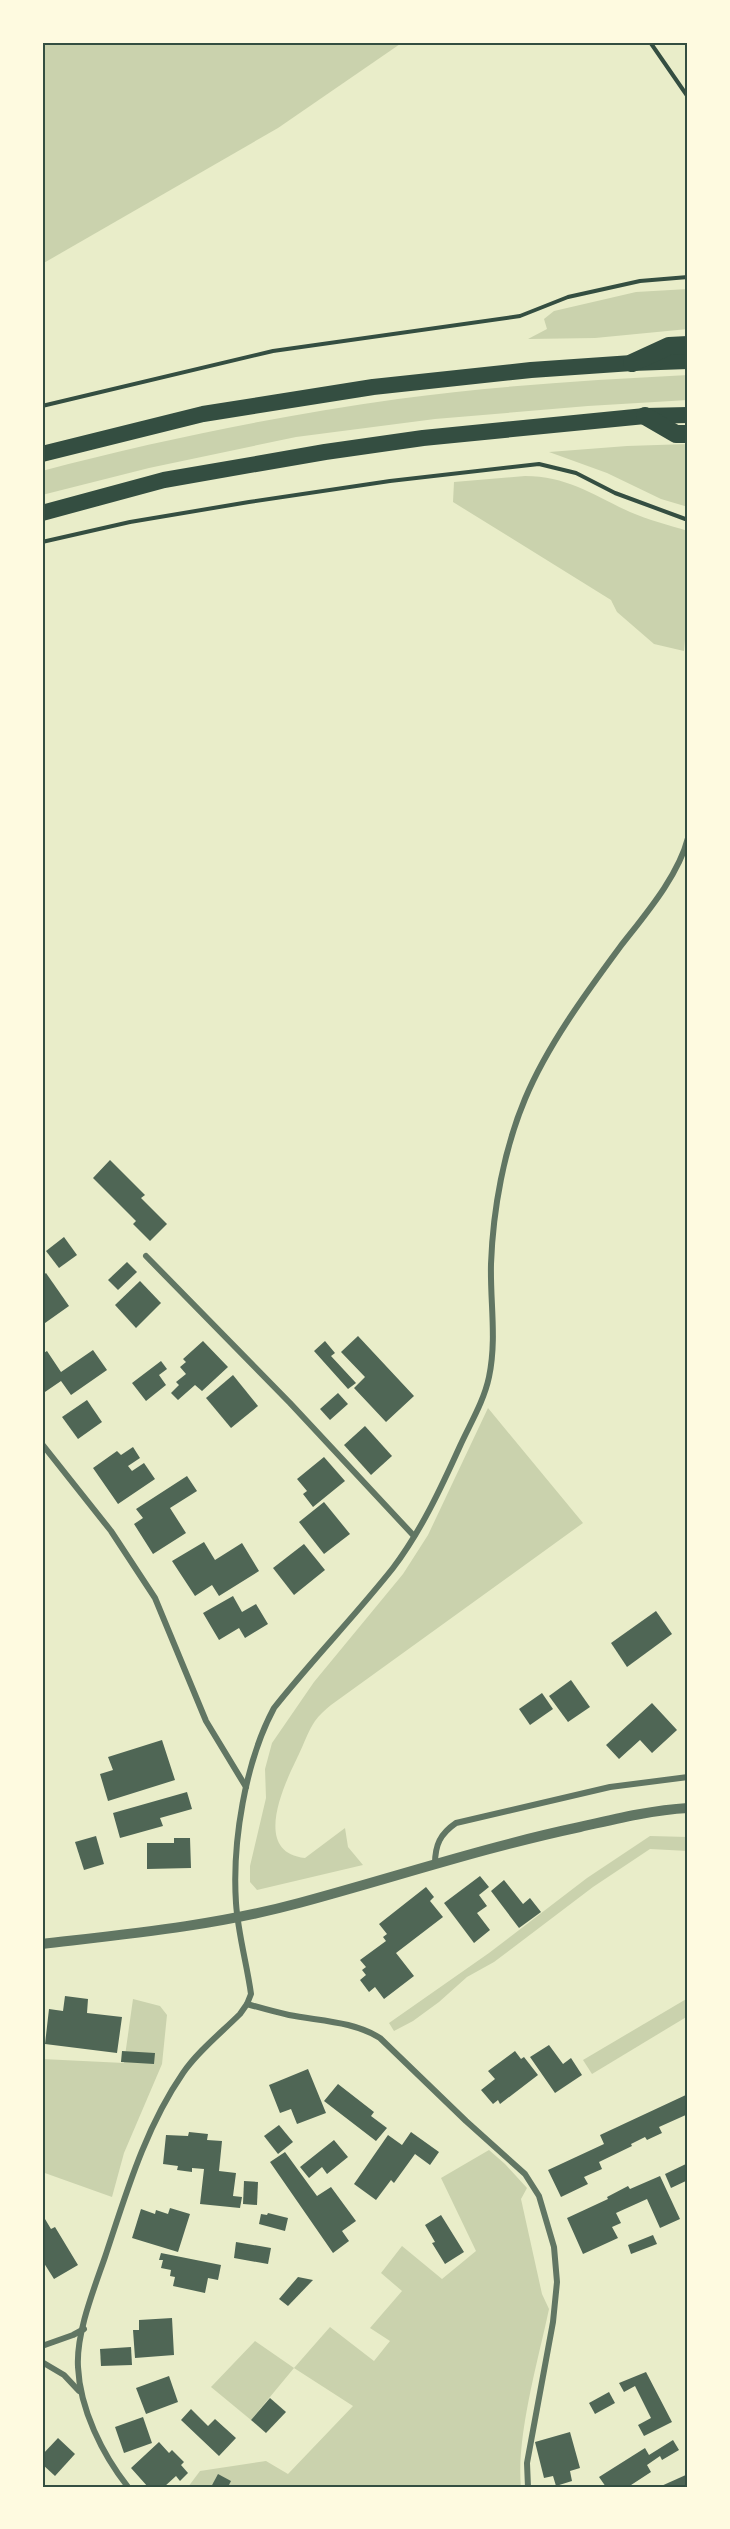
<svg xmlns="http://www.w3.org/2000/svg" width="730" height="2529" font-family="Overpass,sans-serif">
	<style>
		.green { fill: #cad2ad }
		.building { fill: #4f6655 }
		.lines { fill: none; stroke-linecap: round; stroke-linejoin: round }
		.path { stroke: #344e41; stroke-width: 4 }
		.minor { stroke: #617663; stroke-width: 6 }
		.tertiary { stroke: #617663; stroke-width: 10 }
		.trunk { stroke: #344e41; stroke-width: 16 }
		.motorway { stroke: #344e41; stroke-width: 18 }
		.neatline { fill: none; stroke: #344e41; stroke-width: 2 }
	</style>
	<rect width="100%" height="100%" fill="#e9edc9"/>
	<g class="green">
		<path d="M42,42H403L278,128L42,264Z"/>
		<path d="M688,289V329L595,338L528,339L547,329L544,319L554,311L636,292Z"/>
		<path d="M688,375V400L588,406L435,419L296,437L149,468L42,495V471C159,440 278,416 398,399C494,386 591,380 688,375Z"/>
		<path d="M688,444V507L661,499L607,473L549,452L627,446Z"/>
		<path d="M525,476C567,476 593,495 630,512C648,520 669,525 688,531V605L684,651L654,644L617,612L611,600L453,502L454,482Z"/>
		<path d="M488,1408L583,1523L331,1705C325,1710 319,1715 315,1721C308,1731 304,1744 299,1754C286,1781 250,1852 305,1858L345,1828L348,1847L363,1865L257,1890L250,1882V1866L266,1798L265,1769L272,1743L314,1682L403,1574L428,1535Z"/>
		<path d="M650,1836L688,1837V1851L650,1849L593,1887L494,1962L467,1977L439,2002L413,2021L394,2031L389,2023L489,1953L587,1878Z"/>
		<path d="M688,1998V2016L592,2074L583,2060Z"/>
		<path d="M133,1999L160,2006L167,2015L162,2064L124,2153L112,2197L42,2172V2059L124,2063Z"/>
		<path d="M489,2150L505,2164L527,2188L521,2199L542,2294L549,2309C538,2361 516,2437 521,2487H188L200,2471L266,2461L288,2474L353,2406L294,2368L251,2420L211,2387L255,2341L294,2368L330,2327L374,2361L390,2341L370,2328L402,2291L381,2273L402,2246L442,2279L476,2251L441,2178Z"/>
	</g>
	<g class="building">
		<path d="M110,1160L145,1195L141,1198L167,1224L150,1241L133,1224L136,1221L93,1178Z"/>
		<path d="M64,1237L77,1255L59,1268L46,1251Z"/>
		<path d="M127,1262L137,1272L118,1290L108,1280Z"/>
		<path d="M46,1273L69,1306L45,1323L42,1319V1276Z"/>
		<path d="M140,1281L161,1303L136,1328L115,1305Z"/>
		<path d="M358,1336L414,1396L386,1422L354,1388L365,1377L341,1352Z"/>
		<path d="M203,1341L228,1367L202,1391L195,1385L178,1400L171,1393L179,1385L176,1382L186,1374L180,1367L186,1362L183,1359Z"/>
		<path d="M325,1341L335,1353L331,1356L356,1383L348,1389L314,1351Z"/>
		<path d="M93,1350L107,1370L71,1395L61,1381L42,1394V1354L47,1351L61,1372Z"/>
		<path d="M161,1361L167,1369L159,1375L166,1385L146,1401L132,1383Z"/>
		<path d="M233,1375L258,1406L231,1428L206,1398Z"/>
		<path d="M338,1393L348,1404L330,1420L320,1409Z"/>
		<path d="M87,1400L102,1422L78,1439L62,1417Z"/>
		<path d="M365,1426L392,1456L371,1475L344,1445Z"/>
		<path d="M133,1447L140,1458L128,1466L132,1471L144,1463L155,1479L118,1504L93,1468L117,1451L121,1455Z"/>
		<path d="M324,1457L345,1481L313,1507L303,1494L307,1491L297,1479Z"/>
		<path d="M187,1476L197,1491L170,1508L186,1533L153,1554L134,1524L143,1518L136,1509Z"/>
		<path d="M324,1502L350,1534L324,1554L299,1522Z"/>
		<path d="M204,1542L215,1560L242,1543L259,1571L219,1596L212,1585L195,1596L172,1561Z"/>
		<path d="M304,1544L325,1570L294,1595L273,1568Z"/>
		<path d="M233,1596L242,1612L256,1604L268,1624L245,1638L239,1628L219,1640L203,1613Z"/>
		<path d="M656,1611L672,1634L627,1667L611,1643Z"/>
		<path d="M571,1680L590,1707L568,1722L549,1696Z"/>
		<path d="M542,1693L553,1709L530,1725L519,1709Z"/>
		<path d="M652,1703L677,1730L652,1753L640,1740L619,1759L606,1745Z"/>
		<path d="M162,1740L175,1780L108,1801L100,1774L113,1770L108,1757Z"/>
		<path d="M187,1792L192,1809L160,1818L163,1826L120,1838L113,1813Z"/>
		<path d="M96,1836L104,1864L84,1870L75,1842Z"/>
		<path d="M174,1838H190L191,1868L147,1869V1843H174Z"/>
		<path d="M480,1876L489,1887L479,1895L487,1906L477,1913L490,1930L474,1943L444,1903Z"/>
		<path d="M504,1880L523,1904L530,1898L541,1912L519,1928L491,1891Z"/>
		<path d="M426,1887L434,1897L430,1901L443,1917L396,1953L414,1976L384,1999L375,1987L369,1992L360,1980L366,1975L362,1970L366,1967L360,1960L386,1941L383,1937L387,1934L379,1924Z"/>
		<path d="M65,1996L88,1999L87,2013L122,2017L117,2053L45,2044L49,2009L63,2011Z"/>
		<path d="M549,2045L563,2064L571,2058L582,2075L555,2093L530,2057Z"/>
		<path d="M122,2051L155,2053L154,2064L121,2062Z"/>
		<path d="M515,2051L521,2059L524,2057L538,2075L500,2104L498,2100L493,2104L481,2090L495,2079L488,2071Z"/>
		<path d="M308,2069L326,2113L297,2124L291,2109L280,2113L269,2085Z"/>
		<path d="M338,2084L374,2112L371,2116L387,2128L376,2141L324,2101Z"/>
		<path d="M688,2094V2114L659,2127L662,2133L647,2140L645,2137L631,2144L632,2146L599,2162L602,2169L584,2177L588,2184L561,2197L548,2170L604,2144L600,2135Z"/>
		<path d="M279,2125L293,2142L278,2154L264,2136Z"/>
		<path d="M189,2132L208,2134L207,2140L222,2141L219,2171L236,2173L233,2196L242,2197L240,2208L200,2204L204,2169L192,2168V2172L177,2170L178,2166L163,2164L166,2135L188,2136Z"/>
		<path d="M411,2132L439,2152L430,2165L415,2154L394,2183L391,2180L376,2200L354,2184L388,2135L402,2145Z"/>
		<path d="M334,2140L348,2157L327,2174L322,2167L309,2178L300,2167Z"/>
		<path d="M285,2152L317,2196L331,2187L356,2221L342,2231L349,2241L333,2253L270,2162Z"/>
		<path d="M688,2163V2180L671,2188L665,2174Z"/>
		<path d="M660,2176L680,2219L660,2228L647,2199L616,2213L621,2223L612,2227L618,2238L583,2254L567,2218L608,2199L607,2197L628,2186L630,2189Z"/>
		<path d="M244,2181L258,2182L257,2205L243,2204Z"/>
		<path d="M170,2208L190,2214L178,2252L132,2238L141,2209L155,2214L156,2210L168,2214Z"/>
		<path d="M268,2213L288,2218L285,2231L259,2224L261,2214L267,2215Z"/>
		<path d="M42,2214L51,2229L55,2227L78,2265L54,2279L42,2260Z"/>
		<path d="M441,2215L464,2252L445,2264L432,2243L435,2242L425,2225Z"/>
		<path d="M653,2235L657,2244L631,2254L628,2245Z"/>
		<path d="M236,2242L271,2248L268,2264L234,2258Z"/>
		<path d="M161,2253L221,2265L218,2280L208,2278L205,2293L173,2286L175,2277L170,2276L171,2270L161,2268L163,2260H159Z"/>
		<path d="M298,2277L313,2280L288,2306L279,2299Z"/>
		<path d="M172,2318L174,2355L135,2358L133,2330H139V2320Z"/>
		<path d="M131,2347L132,2365L101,2366L100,2349Z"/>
		<path d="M646,2372L672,2422L644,2436L638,2425L651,2418L635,2386L624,2392L619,2383Z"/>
		<path d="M169,2376L178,2402L146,2414L136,2388Z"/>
		<path d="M609,2392L615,2403L595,2414L589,2403Z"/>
		<path d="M270,2398L286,2412L266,2433L251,2420Z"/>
		<path d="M191,2409L208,2426L215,2419L236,2438L219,2456L181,2420Z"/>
		<path d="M143,2417L152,2443L124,2453L115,2427Z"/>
		<path d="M570,2432L580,2468L570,2471L572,2481L556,2486L553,2476L544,2478L535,2442Z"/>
		<path d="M58,2438L75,2454L55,2476L42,2464V2455Z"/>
		<path d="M673,2440L679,2450L662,2460L660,2456L647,2465L651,2472L628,2487H606L599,2477L645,2448L649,2455Z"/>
		<path d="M159,2442L169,2453L172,2450L184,2462L181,2465L188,2473L180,2481L176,2476L164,2487H148L131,2468Z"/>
		<path d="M218,2474L231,2481L228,2487H211Z"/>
		<path d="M688,2474V2487H659Z"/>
	</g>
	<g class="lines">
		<g class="path">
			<path d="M650,42L688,97"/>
			<path d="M42,406L273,351L520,316L568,297L640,281L688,277"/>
			<path d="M42,542L130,522L249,502L390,481L539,464L576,473L615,493L688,520"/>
		</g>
		<g class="minor">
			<path d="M146,1256L290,1403L414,1536"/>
			<path d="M42,1444L111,1531L155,1598L206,1721L246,1787"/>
			<path d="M435,1864C435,1845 440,1834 456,1823L610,1787L688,1777"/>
			<path d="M247,2004C261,2008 275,2012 289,2015C319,2021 353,2021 380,2038L466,2121L525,2174L539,2196L554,2247L557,2282L553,2322L527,2463L528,2487"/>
			<path d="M42,2346L73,2335L84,2329"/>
			<path d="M42,2362L64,2375L79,2391"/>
			<path d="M128,2487C102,2454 80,2409 78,2367C76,2333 94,2289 105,2257C126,2194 145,2128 183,2073C198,2051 221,2033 240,2014L247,2004L251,1994C247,1964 238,1934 236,1903C232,1843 245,1762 274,1708C312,1660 355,1616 393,1568C421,1531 441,1488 460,1446C470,1424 484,1401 489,1377C497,1339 490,1302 491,1264C493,1209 504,1149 525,1099C547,1046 586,993 620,947C644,916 678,877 688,838"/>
		</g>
		<path class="tertiary" d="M42,1944C128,1934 214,1926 299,1903C392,1878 485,1847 580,1827C615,1819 652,1810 688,1808"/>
		<g class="trunk">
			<path d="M42,454L203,414L373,387L531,370L632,363L688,361"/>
			<path d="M42,513L164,480L325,452L423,438L645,416L688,415"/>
		</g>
		<g class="motorway">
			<path d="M632,363L669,346L688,345"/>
			<path d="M645,416L676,434H688"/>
		</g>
	</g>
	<rect width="730" height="2529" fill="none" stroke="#fefae0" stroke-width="87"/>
	<rect x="44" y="44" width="642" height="2442" class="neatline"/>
</svg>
